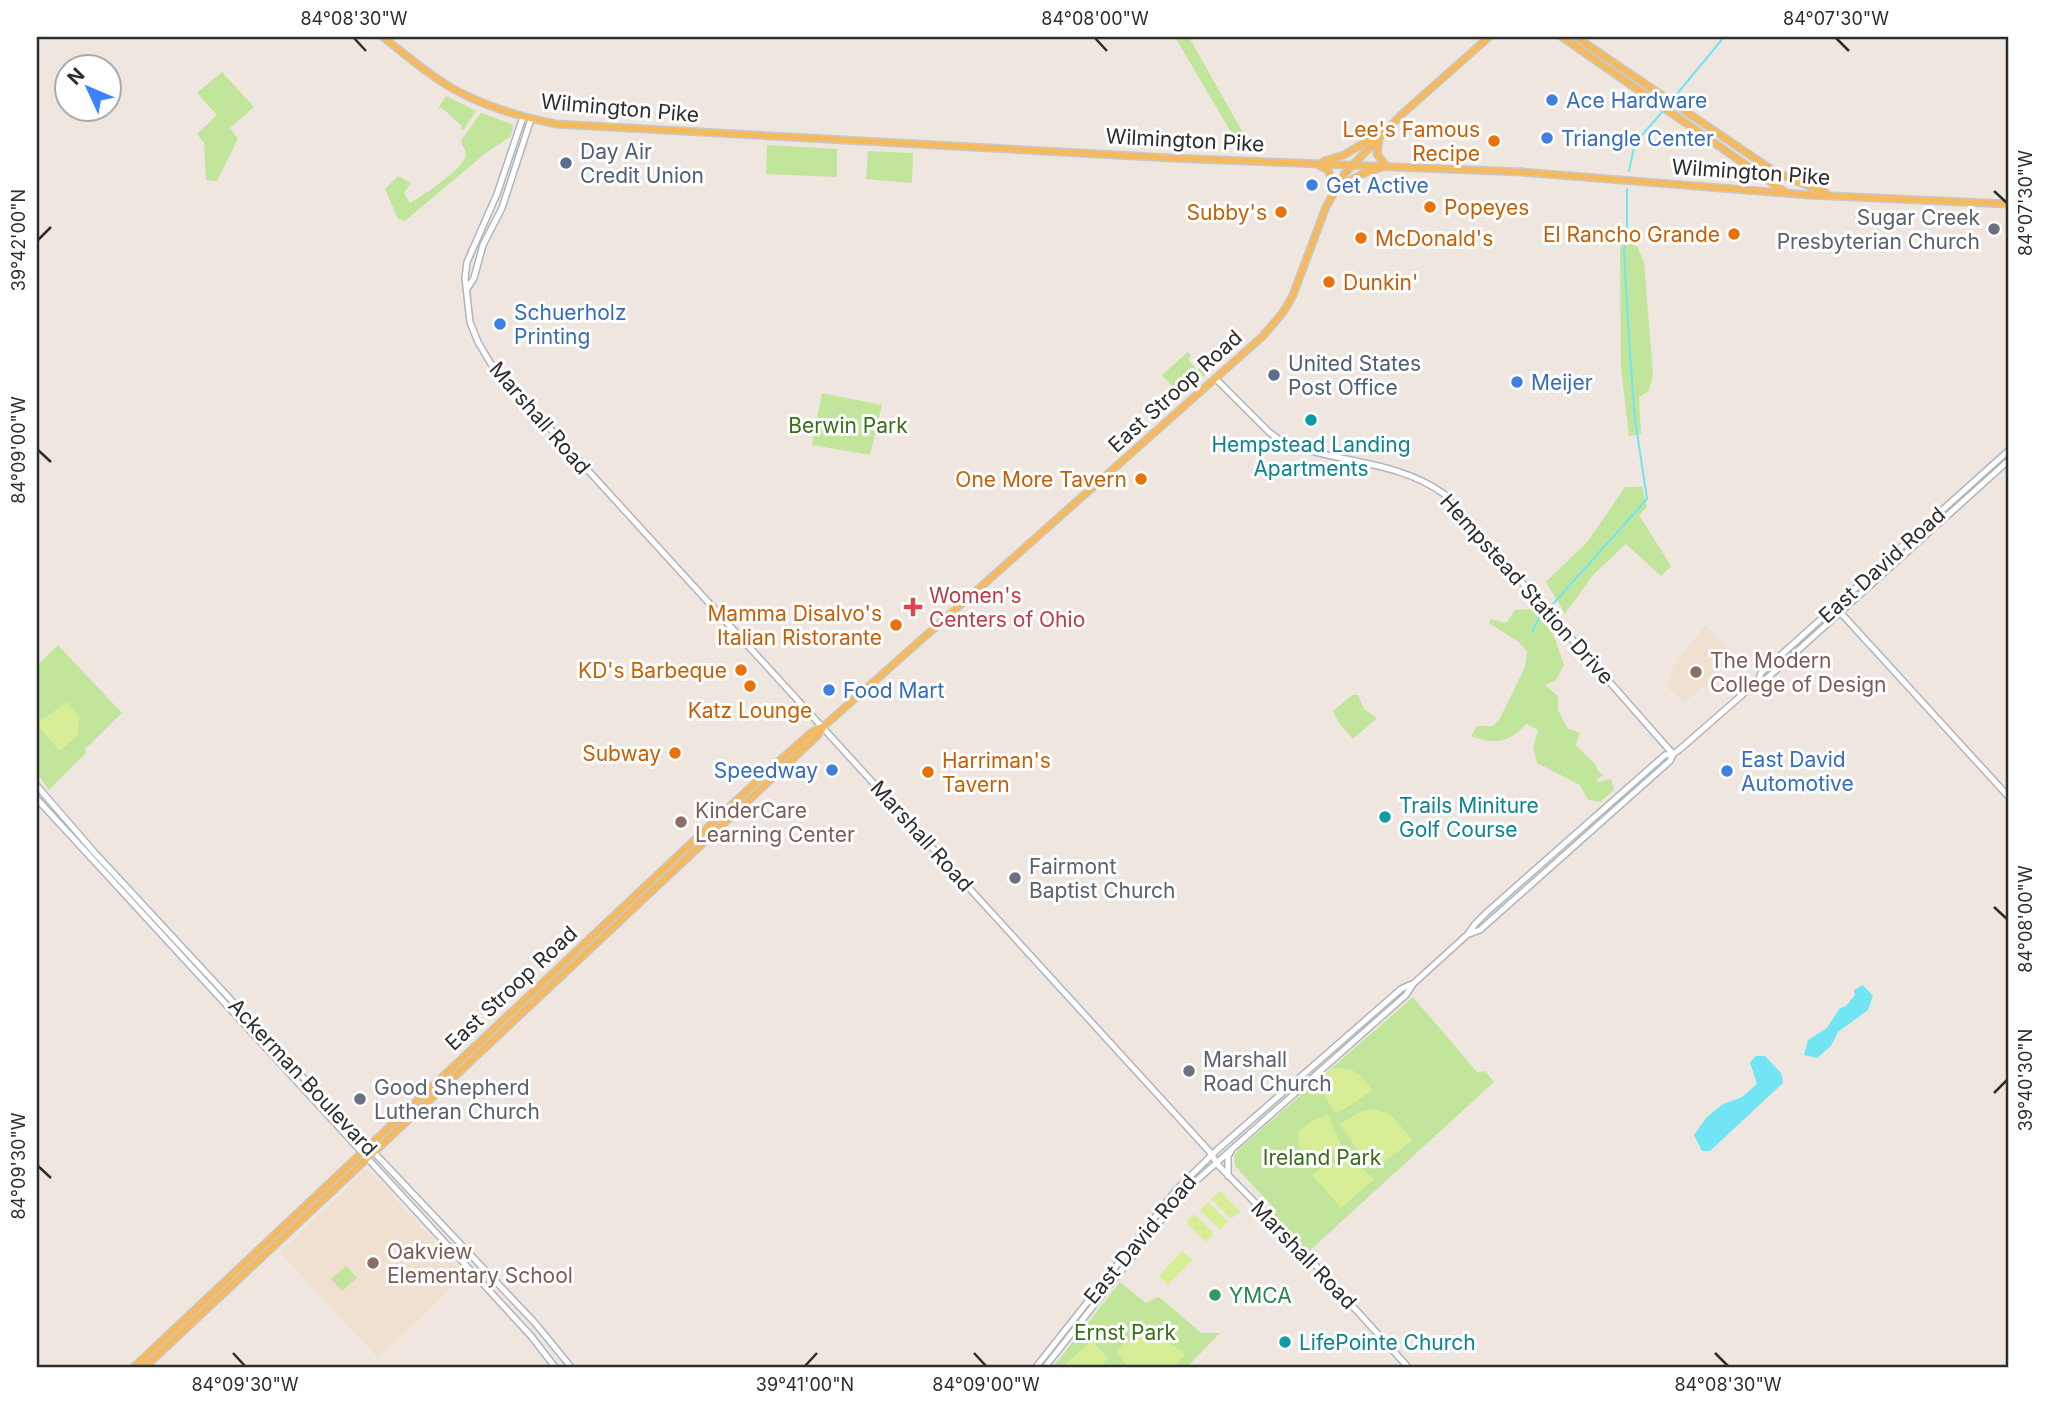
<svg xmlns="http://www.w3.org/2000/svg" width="2045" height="1404" font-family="Inter,sans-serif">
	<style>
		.education { fill: #f0e0cf }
		.green { fill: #c1e69b }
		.pitch { fill: #d7ee97 }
		.water { fill: #71e5f3 }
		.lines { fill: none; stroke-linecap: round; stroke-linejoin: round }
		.stream { stroke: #71e5f3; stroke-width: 2 }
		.minor-casing { stroke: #b0b5bd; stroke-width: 8 }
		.major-casing { stroke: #c8c8c8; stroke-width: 9 }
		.minor { stroke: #fff; stroke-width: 5 }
		.major { stroke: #f5ba5f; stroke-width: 6 }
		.ticks { fill: none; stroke: #2d2d2d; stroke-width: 2.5 }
		.shop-dot { fill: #3f7fe0; stroke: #fff; stroke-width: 2.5 }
		.food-dot { fill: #e8710a; stroke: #fff; stroke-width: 2.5 }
		.service-dot { fill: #5c6f8a; stroke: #fff; stroke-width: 2.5 }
		.worship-dot { fill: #6b7280; stroke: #fff; stroke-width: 2.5 }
		.culture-dot { fill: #0f9aa8; stroke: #fff; stroke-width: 2.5 }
		.health-dot { fill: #e0444e; stroke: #fff; stroke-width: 2.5 }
		.education-dot { fill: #8d6e63; stroke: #fff; stroke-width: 2.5 }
		.leisure-dot { fill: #2e9e5b; stroke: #fff; stroke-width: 2.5 }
		.labels { text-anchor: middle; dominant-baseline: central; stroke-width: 6; stroke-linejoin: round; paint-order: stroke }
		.shop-label { font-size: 21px; fill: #366cbe; stroke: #fff; text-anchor: start }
		.street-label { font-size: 21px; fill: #2d2d2d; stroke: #fff }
		.food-label { font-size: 21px; fill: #c56008; stroke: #fff; text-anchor: end }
		.service-label { font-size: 21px; fill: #4e5e75; stroke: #fff; text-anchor: start }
		.worship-label { font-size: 21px; fill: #5b616d; stroke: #fff; text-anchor: start }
		.park-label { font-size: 21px; fill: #396f19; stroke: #fff }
		.culture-label { font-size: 21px; fill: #0d838f; stroke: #fff; text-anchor: start }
		.health-label { font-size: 21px; fill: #be3a42; stroke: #fff; text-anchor: start }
		.education-label { font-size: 21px; fill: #785e54; stroke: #fff; text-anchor: start }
		.leisure-label { font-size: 21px; fill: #27864d; stroke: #fff; text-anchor: start }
		.neatline { fill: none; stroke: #2d2d2d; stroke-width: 2.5 }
		.ticks-label { font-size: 18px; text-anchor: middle; fill: #2d2d2d }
	</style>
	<rect width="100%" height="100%" fill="#efe6e0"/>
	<g class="education">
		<path d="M1706,625L1735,658L1684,703L1666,686L1683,653Z"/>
		<path d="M367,1169L465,1274L378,1358L280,1252Z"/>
	</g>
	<g class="green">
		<path d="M1175,37H1189L1251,147L1242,151Z"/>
		<path d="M222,72L254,107L230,128L238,139L217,181L206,180L204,143L197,134L217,115L197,93Z"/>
		<path d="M446,96L476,111L463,130L461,129L462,126L442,108L438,109Z"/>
		<path d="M481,113L512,124L513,127L511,136L487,152L405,221L398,219L385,189L398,176L411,183L404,193L410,203C422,196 467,167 466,153C465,149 462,146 461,142L462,139Z"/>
		<path d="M767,145L837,149V177L766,174Z"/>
		<path d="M868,151L913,153L912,183L866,179Z"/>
		<path d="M1623,242L1637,246L1644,262L1653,374L1649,391L1639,397L1641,434L1629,436L1621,367L1620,248Z"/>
		<path d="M1188,352L1191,356L1188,359L1197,370L1201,367L1207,373L1181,396L1162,375Z"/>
		<path d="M822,393L882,405L870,455L812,445Z"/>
		<path d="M1625,487H1642L1647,507L1639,515L1671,566L1661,576L1626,544L1594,574L1565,614L1546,582L1588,541Z"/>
		<path d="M1533,609L1553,633L1564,665L1556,680L1545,685L1558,696V710L1568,729L1580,733L1576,745L1596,765L1597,770L1603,775L1597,779V782L1611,779L1614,790L1600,802L1588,800L1580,785L1537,763L1533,748L1538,730L1526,724C1509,743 1495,745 1471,736L1477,726H1493L1499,720L1525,667L1527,652L1520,643L1489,623L1491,619L1506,623L1515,610Z"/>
		<path d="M58,645L122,713L85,749L86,753L49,790L37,773V666Z"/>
		<path d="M1352,695H1358L1364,709L1377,718L1353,739L1339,723L1333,711Z"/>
		<path d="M1413,997L1477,1072L1485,1071L1494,1082L1305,1255L1278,1226L1271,1205L1235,1166L1234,1156L1238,1150Z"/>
		<path d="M346,1266L357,1278L342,1291L331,1279Z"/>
		<path d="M1120,1282L1146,1303L1158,1297L1163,1300L1201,1333H1220L1190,1364L1193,1367H1053Z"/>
	</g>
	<g class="pitch">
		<path d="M67,702L79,716L78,735L60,751L38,726V723Z"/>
		<path d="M1333,1068C1355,1068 1360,1072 1372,1091L1338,1113L1334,1112L1317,1083Z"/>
		<path d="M1374,1109L1390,1114L1413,1140L1375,1169L1370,1168L1340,1124L1360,1112Z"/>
		<path d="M1328,1114L1343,1150L1311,1163L1299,1145V1131L1312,1121Z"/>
		<path d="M1346,1161L1359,1166L1374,1179L1341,1208L1312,1175C1324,1166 1332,1162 1346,1161Z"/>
		<path d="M1220,1191L1240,1211L1231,1219L1211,1199Z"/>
		<path d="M1208,1202L1228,1222L1220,1230L1200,1210Z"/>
		<path d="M1194,1214L1214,1234L1206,1242L1186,1222Z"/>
		<path d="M1182,1251L1192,1260L1168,1285L1159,1276Z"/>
		<path d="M1140,1336C1159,1335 1172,1342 1185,1355L1174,1367H1128L1117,1352L1124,1343Z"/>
		<path d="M1090,1342H1093L1108,1358L1100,1367H1062Z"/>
	</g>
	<g class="water">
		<path d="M1863,985L1873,996L1868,1010L1838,1032L1831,1046L1817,1058L1804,1055L1808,1040L1827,1028L1840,1008L1846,1006L1855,995L1854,990Z"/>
		<path d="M1756,1056H1765L1781,1073L1783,1083L1710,1151H1702L1694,1135L1707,1117L1723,1104L1742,1097L1757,1084L1750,1062Z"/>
	</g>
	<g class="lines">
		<g class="stream">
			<path d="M1667,106L1724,37"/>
			<path d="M1629,171L1635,143L1664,110"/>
			<path d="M1552,605L1647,499L1635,419L1630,355L1624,253L1627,233V189"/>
			<path d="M1532,632L1541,614"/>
		</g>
		<g class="minor-casing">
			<g id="minor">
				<path d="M523,117L497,194L467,262L465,278L470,322L478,342L491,364L1209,1151L1219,1166L1296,1244L1408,1367"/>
				<path d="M467,289L474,278L483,245L502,208L531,119"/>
				<path d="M1216,379L1269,432L1282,442C1335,463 1398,460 1444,494L1673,754"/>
				<path d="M1840,612L2008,796"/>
				<path d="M1758,681L1766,679L1784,663L2008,461"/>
				<path d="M37,786L95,853L282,1055L535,1323L571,1367"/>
				<path d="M37,799L531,1336L555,1367"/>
				<path d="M1469,934L1480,930L1670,761L1673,754"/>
				<path d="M1228,1176V1156L1231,1151"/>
				<path d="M1036,1367L1177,1189L1217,1150L1401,989L1412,984"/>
				<path d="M1045,1367L1174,1204L1196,1181L1406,995L1413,984L1468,934L1475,924L1486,913L1665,755L1673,754L1679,750L1758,681L1761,673L2008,451"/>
			</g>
		</g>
		<g class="major-casing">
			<g id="major">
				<path d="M383,37C401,51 419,67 439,80C473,103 516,116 556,124L1171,158L1522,172L1809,195L2008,204"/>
				<path d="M1562,37L1785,192"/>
				<path d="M1576,37L1775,172L1826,193"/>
				<path d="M1324,161L1344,155L1382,132"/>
				<path d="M1317,164L1328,170L1335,189L1364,173L1386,166L1377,154L1379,140"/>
				<path d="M134,1367L769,770L812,732L822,727"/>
				<path d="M145,1367L817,736L824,726L1263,336L1284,311L1293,295L1326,207L1345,173L1401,115L1489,37"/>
			</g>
		</g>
		<use href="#minor" class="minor"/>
		<use href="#major" class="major"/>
	</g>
	<path class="ticks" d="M354,38L366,51M1095,38L1107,51M1836,38L1849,51M1994,191L2007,203M38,240L51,227M38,450L51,462M1994,907L2007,919M1994,1093L2007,1080M38,1166L51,1178M233,1353L245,1366M974,1353L986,1366M1715,1353L1728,1366M805,1366L817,1353"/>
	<g class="shop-dot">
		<circle cx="1552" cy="100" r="7"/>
		<circle cx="1547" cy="138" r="7"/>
		<circle cx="1312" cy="185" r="7"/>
		<circle cx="500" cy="324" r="7"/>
		<circle cx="1517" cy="382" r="7"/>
		<circle cx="829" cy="690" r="7"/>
		<circle cx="832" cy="770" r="7"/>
		<circle cx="1727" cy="771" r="7"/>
	</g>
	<g class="food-dot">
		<circle cx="1494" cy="141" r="7"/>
		<circle cx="1430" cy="207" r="7"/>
		<circle cx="1281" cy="212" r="7"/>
		<circle cx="1734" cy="234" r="7"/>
		<circle cx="1361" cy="238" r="7"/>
		<circle cx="1329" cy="282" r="7"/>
		<circle cx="1141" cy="479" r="7"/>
		<circle cx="896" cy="625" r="7"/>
		<circle cx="741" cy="670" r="7"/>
		<circle cx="750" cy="686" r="7"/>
		<circle cx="675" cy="753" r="7"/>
		<circle cx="928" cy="772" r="7"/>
	</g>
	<g class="service-dot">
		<circle cx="566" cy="163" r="7"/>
		<circle cx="1274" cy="375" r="7"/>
	</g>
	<g class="worship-dot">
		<circle cx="1994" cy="229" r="7"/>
		<circle cx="1015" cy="878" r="7"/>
		<circle cx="1189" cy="1071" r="7"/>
		<circle cx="360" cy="1099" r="7"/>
	</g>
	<g class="culture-dot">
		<circle cx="1311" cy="420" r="7"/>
		<circle cx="1385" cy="817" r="7"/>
		<circle cx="1285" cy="1342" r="7"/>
	</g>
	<path class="health-dot" d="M909.5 596.5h7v7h7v7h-7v7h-7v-7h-7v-7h7z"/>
	<g class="education-dot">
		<circle cx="1696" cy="672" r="7"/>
		<circle cx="681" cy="822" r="7"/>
		<circle cx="373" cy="1263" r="7"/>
	</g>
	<circle class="leisure-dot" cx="1215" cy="1295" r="7"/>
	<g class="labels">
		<g class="shop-label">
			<text x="1566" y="100">Ace Hardware</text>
			<text x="1561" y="138">Triangle Center</text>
			<text x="1326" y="185">Get Active</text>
			<text x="514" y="312">Schuerholz<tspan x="514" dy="24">Printing</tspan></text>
			<text x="1531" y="382">Meijer</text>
			<text x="843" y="690">Food Mart</text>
			<text x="1741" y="759">East David<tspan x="1741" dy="24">Automotive</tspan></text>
			<text x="818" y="770" text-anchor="end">Speedway</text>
		</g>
		<g class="street-label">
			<text transform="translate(620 108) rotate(5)">Wilmington Pike</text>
			<text transform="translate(1185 140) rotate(3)">Wilmington Pike</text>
			<text transform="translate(1751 172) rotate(4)">Wilmington Pike</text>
			<text transform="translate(1175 391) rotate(-42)">East Stroop Road</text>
			<text transform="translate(540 418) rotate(49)">Marshall Road</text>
			<text transform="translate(1882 565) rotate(-42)">East David Road</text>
			<text transform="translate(1527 589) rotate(48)">Hempstead Station Drive</text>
			<text transform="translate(922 836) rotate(48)">Marshall Road</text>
			<text transform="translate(511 988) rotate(-43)">East Stroop Road</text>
			<text transform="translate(303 1077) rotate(47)">Ackerman Boulevard</text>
			<text transform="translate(1140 1239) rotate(-50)">East David Road</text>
			<text transform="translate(1304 1255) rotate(46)">Marshall Road</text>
		</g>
		<g class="food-label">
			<text x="1480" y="129">Lee's Famous<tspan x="1480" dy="24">Recipe</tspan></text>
			<text x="1444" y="207" text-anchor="start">Popeyes</text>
			<text x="1267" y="212">Subby's</text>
			<text x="1720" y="234">El Rancho Grande</text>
			<text x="1375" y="238" text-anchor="start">McDonald's</text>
			<text x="1343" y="282" text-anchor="start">Dunkin'</text>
			<text x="1127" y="479">One More Tavern</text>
			<text x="882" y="613">Mamma Disalvo's<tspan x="882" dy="24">Italian Ristorante</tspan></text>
			<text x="727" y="670">KD's Barbeque</text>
			<text x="750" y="710" text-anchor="middle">Katz Lounge</text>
			<text x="661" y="753">Subway</text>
			<text x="942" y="760" text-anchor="start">Harriman's<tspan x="942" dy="24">Tavern</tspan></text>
		</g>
		<g class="service-label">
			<text x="580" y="151">Day Air<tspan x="580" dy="24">Credit Union</tspan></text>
			<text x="1288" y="363">United States<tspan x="1288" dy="24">Post Office</tspan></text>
		</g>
		<g class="worship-label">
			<text x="1980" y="217" text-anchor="end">Sugar Creek<tspan x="1980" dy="24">Presbyterian Church</tspan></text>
			<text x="1029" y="866">Fairmont<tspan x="1029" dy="24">Baptist Church</tspan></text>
			<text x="1203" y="1059">Marshall<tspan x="1203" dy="24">Road Church</tspan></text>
			<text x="374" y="1087">Good Shepherd<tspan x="374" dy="24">Lutheran Church</tspan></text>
		</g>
		<g class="park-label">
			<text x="848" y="425">Berwin Park</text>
			<text x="1322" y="1157">Ireland Park</text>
			<text x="1125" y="1332">Ernst Park</text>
		</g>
		<g class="culture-label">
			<text x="1311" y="444" text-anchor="middle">Hempstead Landing<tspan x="1311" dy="24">Apartments</tspan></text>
			<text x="1399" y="805">Trails Miniture<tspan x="1399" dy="24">Golf Course</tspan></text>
			<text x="1299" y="1342">LifePointe Church</text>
		</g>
		<g class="health-label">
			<text x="929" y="595">Women's<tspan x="929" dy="24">Centers of Ohio</tspan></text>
		</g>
		<g class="education-label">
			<text x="1710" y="660">The Modern<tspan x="1710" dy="24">College of Design</tspan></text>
			<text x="695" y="810">KinderCare<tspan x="695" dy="24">Learning Center</tspan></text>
			<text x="387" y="1251">Oakview<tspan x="387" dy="24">Elementary School</tspan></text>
		</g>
		<g class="leisure-label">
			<text x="1229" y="1295">YMCA</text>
		</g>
	</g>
	<rect width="2045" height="1404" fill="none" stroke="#ffffff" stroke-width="77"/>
	<g transform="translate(88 88) rotate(314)"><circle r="33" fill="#ffffff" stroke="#ababab" stroke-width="2"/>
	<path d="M0-5L12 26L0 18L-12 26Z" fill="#3d81ff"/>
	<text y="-10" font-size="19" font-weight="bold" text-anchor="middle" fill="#2d2d2d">N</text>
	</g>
	<rect x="38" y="38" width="1969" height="1328" class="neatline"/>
	<g class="ticks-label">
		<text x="354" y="25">84°08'30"W</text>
		<text x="1095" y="25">84°08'00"W</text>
		<text x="1836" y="25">84°07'30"W</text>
		<text transform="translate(2026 203) rotate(-90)" y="6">84°07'30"W</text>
		<text transform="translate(19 240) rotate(-90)" y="6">39°42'00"N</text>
		<text transform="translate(19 450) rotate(-90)" y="6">84°09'00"W</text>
		<text transform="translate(2026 919) rotate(-90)" y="6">84°08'00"W</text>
		<text transform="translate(2026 1080) rotate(-90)" y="6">39°40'30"N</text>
		<text transform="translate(19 1166) rotate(-90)" y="6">84°09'30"W</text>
		<text x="245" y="1391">84°09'30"W</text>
		<text x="805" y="1391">39°41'00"N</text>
		<text x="986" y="1391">84°09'00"W</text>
		<text x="1728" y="1391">84°08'30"W</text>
	</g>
</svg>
